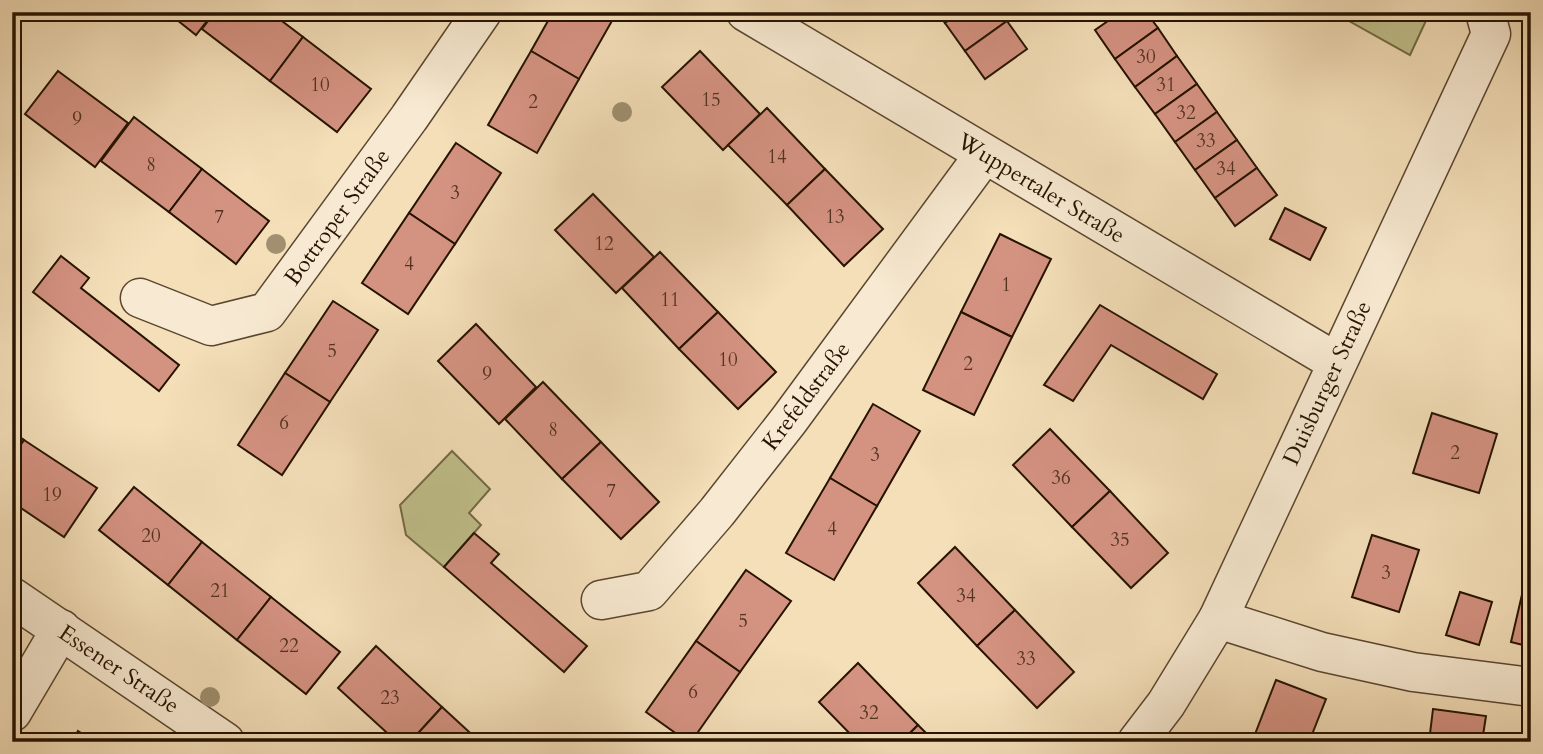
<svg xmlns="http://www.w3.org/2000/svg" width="1543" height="754" font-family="Cardo,serif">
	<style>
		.green { fill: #c0c08c; stroke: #736a46; stroke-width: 2 }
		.building { fill: #d49281; stroke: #261301; stroke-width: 2 }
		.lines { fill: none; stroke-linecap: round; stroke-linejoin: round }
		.minor-casing { stroke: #5a462f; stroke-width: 41 }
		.minor { stroke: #f8ead2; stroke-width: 38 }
		.tree { fill: #a0906f }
		.labels { text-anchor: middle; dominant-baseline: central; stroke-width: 6; stroke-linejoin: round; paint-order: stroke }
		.number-label { font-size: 19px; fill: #523321 }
		.street-label { font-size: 23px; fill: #261301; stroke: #f8ead2 }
	</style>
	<rect width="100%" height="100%" fill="#f4dfb9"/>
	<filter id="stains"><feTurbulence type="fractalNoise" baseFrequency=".00286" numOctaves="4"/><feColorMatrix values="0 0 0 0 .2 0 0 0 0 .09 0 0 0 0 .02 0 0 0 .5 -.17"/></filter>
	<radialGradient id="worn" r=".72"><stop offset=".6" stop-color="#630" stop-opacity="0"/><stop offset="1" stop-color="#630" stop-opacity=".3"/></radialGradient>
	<g class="green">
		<path d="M1333,12H1430L1410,55Z"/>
		<path d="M452,451L490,489L469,513L481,525L444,567L406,535L400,505Z"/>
	</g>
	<g class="building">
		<path d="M167,12H214L196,35Z"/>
		<path d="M215,12H270L303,37L270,81L202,29Z"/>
		<path d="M553,12H617L579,79L531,51Z"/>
		<path d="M937,12H960L945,23Z"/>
		<path d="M960,12H1001L1007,21L965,51L945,23Z"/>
		<path d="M1121,12H1146L1158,28L1115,59L1095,30Z"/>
		<path d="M1007,21L1027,49L985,79L965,51Z"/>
		<path d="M1158,28L1177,56L1135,87L1115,59Z"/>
		<path d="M303,37L371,89L337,132L270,81Z"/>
		<path d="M531,51L579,79L537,153L488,125Z"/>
		<path d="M700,51L760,114L723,150L662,87Z"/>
		<path d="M1177,56L1197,84L1155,114L1135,87Z"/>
		<path d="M58,71L128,123L95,167L25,114Z"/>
		<path d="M1197,84L1217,112L1175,142L1155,114Z"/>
		<path d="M767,108L825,169L787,205L728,145Z"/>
		<path d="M1217,112L1237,140L1195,170L1175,142Z"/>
		<path d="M134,117L202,169L169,212L101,161Z"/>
		<path d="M1237,140L1257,168L1215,198L1195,170Z"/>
		<path d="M456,143L501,173L455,244L409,213Z"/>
		<path d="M1257,168L1277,195L1235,226L1215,198Z"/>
		<path d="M202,169L269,221L236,264L169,212Z"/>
		<path d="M825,169L883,229L844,266L787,205Z"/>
		<path d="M593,194L654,257L616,293L555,230Z"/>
		<path d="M1285,208L1326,228L1310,260L1270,239Z"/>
		<path d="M409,213L455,244L408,314L362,283Z"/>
		<path d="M1000,234L1051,259L1012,337L961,312Z"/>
		<path d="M660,252L718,312L679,349L622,288Z"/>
		<path d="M61,256L89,278L81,288L179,365L159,391L33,292Z"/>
		<path d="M333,301L378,330L330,402L285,373Z"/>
		<path d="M1100,305L1217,374L1203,399L1111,345L1073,401L1044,385Z"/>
		<path d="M718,312L776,372L738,409L679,349Z"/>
		<path d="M961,312L1012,337L974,415L923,390Z"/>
		<path d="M476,324L536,387L499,424L438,361Z"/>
		<path d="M285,373L330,402L282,475L238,445Z"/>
		<path d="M543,382L601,442L562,479L505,419Z"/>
		<path d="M873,404L920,431L877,506L830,478Z"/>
		<path d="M1432,413L1497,434L1479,493L1413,473Z"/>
		<path d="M1050,429L1110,491L1072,527L1013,465Z"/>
		<path d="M12,431L24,440L12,458Z"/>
		<path d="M24,440L97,488L64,537L12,502V458Z"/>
		<path d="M601,442L659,502L621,539L562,479Z"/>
		<path d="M830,478L877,506L834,580L786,553Z"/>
		<path d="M134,487L202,542L168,585L99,530Z"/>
		<path d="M1110,491L1168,553L1131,588L1072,527Z"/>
		<path d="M474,533L499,554L491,563L587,646L564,672L444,567Z"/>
		<path d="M1372,535L1419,550L1399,612L1352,597Z"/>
		<path d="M202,542L271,597L237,640L168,585Z"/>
		<path d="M955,547L1015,610L977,646L918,583Z"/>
		<path d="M746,570L791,601L740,672L696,641Z"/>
		<path d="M1524,586L1531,588V647L1511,642Z"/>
		<path d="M1460,592L1492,602L1479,645L1446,635Z"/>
		<path d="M271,597L340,652L306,694L237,640Z"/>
		<path d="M1015,610L1074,672L1037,708L977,646Z"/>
		<path d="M696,641L740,672L691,742H688L646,712Z"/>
		<path d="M376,646L442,707L410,742H397L338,688Z"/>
		<path d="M858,663L918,725L901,742H858L819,702Z"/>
		<path d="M1276,680L1326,699L1309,742H1252Z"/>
		<path d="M442,707L480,742H410Z"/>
		<path d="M1433,709L1486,716L1482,742H1429Z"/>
		<path d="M918,725L935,742H901Z"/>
		<path d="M78,731L95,742H72Z"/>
	</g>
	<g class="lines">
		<g class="minor-casing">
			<g id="minor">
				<path d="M746,12L1336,362"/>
				<path d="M140,298L211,326L267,312L409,118L482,12"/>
				<path d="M12,597L225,742"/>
				<path d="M601,600L649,591L717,512L789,420L984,155"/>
				<path d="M1218,619L1322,652L1413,672L1531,687"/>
				<path d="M12,712L61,629"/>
				<path d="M1137,742L1166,704L1218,619L1491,34L1485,12"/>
			</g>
		</g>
		<use href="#minor" class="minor"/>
	</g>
	<g class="tree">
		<circle cx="622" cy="112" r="10"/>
		<circle cx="276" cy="244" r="10"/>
		<circle cx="210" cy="697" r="10"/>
	</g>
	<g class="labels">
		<g class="number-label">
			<text x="1146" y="57">30</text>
			<text x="320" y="85">10</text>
			<text x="1166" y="85">31</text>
			<text x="711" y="100">15</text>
			<text x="533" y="102">2</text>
			<text x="1186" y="113">32</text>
			<text x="77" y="119">9</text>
			<text x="1206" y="141">33</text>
			<text x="777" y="157">14</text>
			<text x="151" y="165">8</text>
			<text x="1226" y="169">34</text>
			<text x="455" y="193">3</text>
			<text x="219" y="217">7</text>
			<text x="835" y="217">13</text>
			<text x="604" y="244">12</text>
			<text x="409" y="264">4</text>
			<text x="1006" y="285">1</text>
			<text x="670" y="300">11</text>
			<text x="332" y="351">5</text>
			<text x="728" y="360">10</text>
			<text x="968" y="364">2</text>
			<text x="487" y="374">9</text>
			<text x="284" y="423">6</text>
			<text x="553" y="430">8</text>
			<text x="1455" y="453">2</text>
			<text x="875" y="455">3</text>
			<text x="1061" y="478">36</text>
			<text x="611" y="491">7</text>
			<text x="52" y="495">19</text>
			<text x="832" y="529">4</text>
			<text x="151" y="536">20</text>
			<text x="1120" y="540">35</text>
			<text x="1386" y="573">3</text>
			<text x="220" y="591">21</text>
			<text x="966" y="596">34</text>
			<text x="743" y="621">5</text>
			<text x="289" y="646">22</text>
			<text x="1026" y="659">33</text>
			<text x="693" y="692">6</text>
			<text x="390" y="698">23</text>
			<text x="869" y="713">32</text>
		</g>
		<g class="street-label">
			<text transform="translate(1041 188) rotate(31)">Wuppertaler Straße</text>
			<text transform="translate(337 217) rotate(-54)">Bottroper Straße</text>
			<text transform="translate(1327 383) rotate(-65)">Duisburger Straße</text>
			<text transform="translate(806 396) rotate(-53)">Krefeldstraße</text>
			<text transform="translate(119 669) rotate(34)">Essener Straße</text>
		</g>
	</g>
	<rect width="1543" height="754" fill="none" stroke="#f4dfb9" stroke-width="42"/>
	<rect x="14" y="14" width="1515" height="726" fill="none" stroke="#261301" stroke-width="3.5"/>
	<rect x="21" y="21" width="1501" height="712" fill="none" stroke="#261301" stroke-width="2"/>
	<rect width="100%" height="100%" filter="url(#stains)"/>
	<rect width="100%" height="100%" fill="url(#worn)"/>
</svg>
